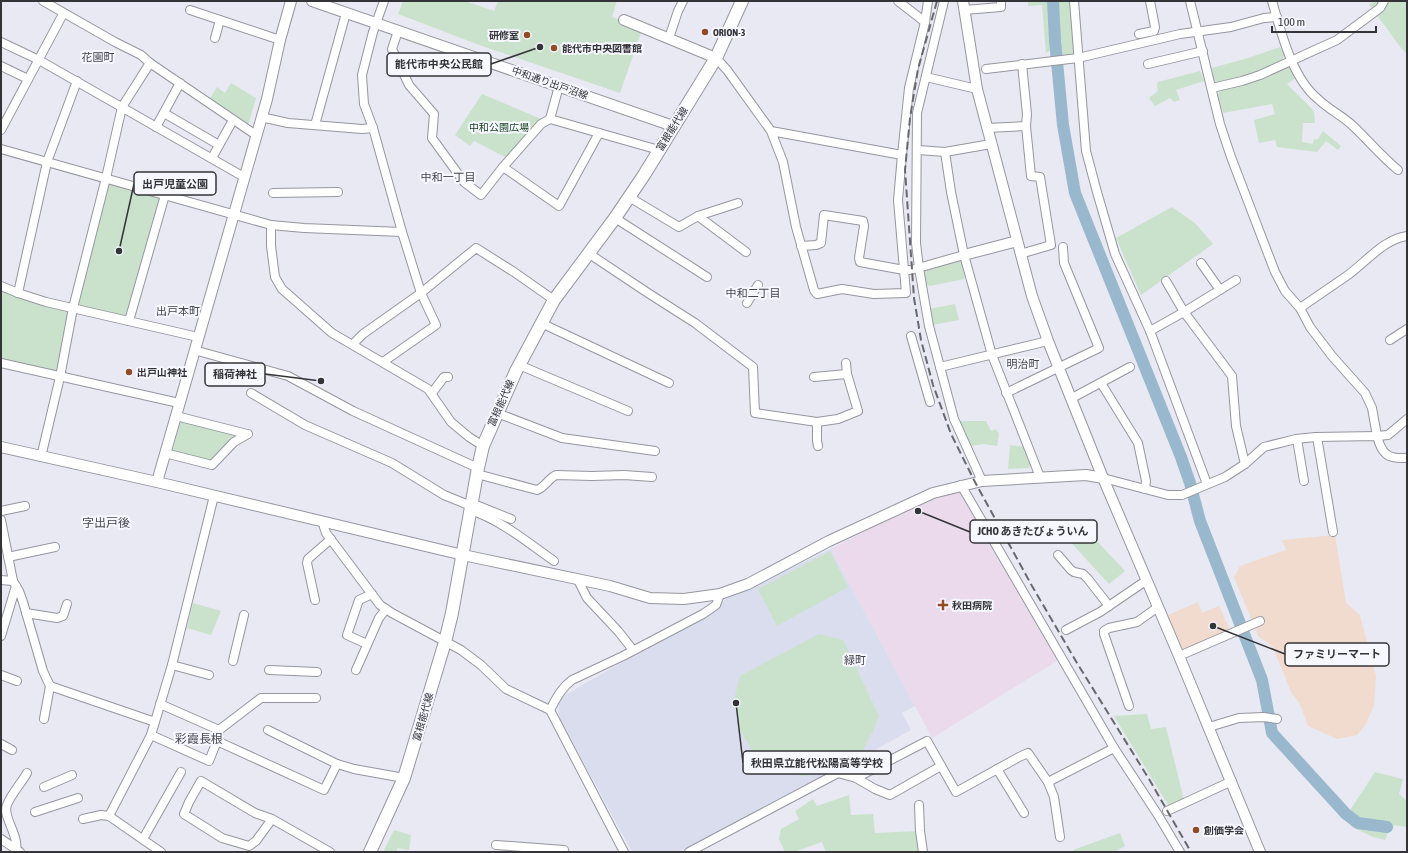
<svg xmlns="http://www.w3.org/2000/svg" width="1408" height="853" font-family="'Asap Condensed','Noto Sans JP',sans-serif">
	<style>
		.commercial { fill: #f1dbce }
		.built { fill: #dadded }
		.medical { fill: #eadaec }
		.green { fill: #cae2cc }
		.water { fill: #99b8cd; stroke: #7b90a0 }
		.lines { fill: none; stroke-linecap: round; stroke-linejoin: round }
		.river { stroke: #99b8cd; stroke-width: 12 }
		.minor-casing { stroke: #95969f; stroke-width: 10 }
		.tertiary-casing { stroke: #95969f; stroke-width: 12 }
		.secondary-casing { stroke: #95969f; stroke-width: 14 }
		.minor { stroke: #fff; stroke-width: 8 }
		.tertiary { stroke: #fff; stroke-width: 10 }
		.secondary { stroke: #fff; stroke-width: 12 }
		.rail { stroke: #68696e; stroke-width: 2; stroke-dasharray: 8 4; stroke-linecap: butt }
		.poi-dot { fill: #924b26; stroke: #f6f7ff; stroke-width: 1.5 }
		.labels { text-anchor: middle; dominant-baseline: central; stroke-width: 4; stroke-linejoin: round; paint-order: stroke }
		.poi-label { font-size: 10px; font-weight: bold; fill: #343438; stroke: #f6f7ff; text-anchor: start }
		.street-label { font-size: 10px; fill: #343438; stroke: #f6f7ff }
		.park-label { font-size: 10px; fill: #143e1c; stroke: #f6f7ff }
		.neighbourhood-label { font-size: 11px; fill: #46474f; stroke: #f6f7ff }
		.quarter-label { font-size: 12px; fill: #46474f; stroke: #f6f7ff }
		.leader { fill: none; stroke: #343438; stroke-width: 1.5 }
		.callout-dot { fill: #343438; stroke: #f6f7ff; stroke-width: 1.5 }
		.callout { fill: #f6f7ff; stroke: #343438; stroke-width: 1.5 }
		.callout-label { font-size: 11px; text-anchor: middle; font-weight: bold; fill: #343438 }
	</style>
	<rect width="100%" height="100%" fill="#e8e9f3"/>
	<g class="commercial">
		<path d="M1335,535L1346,603L1360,615L1376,676L1374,705L1366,724L1357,735L1337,739L1308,726L1300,704L1291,692L1273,647L1258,636L1234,577L1240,566L1286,550L1282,540Z"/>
		<path d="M1198,602L1202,613L1219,606L1230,630L1182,652L1168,615Z"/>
	</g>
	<path class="built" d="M831,549L915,706L902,713L911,730L866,755L679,852H632L559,717V699L582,685L719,608L725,599Z"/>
	<path class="medical" d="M959,491L1057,661L932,738L831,549L908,509Z"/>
	<g class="green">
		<path d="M403,1H465L494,11L498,1H617L612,17L643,27L620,93L482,46L398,14Z"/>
		<path d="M1028,1H1070L1075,54L1058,57L1057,46L1046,53L1042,5L1028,6Z"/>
		<path d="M1376,1H1407V54L1401,48L1369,4Z"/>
		<path d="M1280,47L1285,54L1281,62L1237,79L1219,84L1214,80L1212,68L1248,58Z"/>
		<path d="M1284,67L1291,68L1297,77L1287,84L1314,111L1315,123H1303L1302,142L1313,144L1314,139L1317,140L1323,131L1341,146L1338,150L1326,141L1317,152L1277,147L1275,140L1259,143L1254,120L1275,114L1272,104L1223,113L1218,95L1220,89Z"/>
		<path d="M1200,71L1204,81L1176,90L1180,100L1174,102L1170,98L1155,106L1149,98L1158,91L1157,86L1158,82Z"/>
		<path d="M231,83L256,98L248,126L209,100L217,87L225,93Z"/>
		<path d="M482,94L541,119L507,158L474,141L470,146L455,135Z"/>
		<path d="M107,183H111L161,196L127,316L124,318L81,307L78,303Z"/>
		<path d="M1172,207L1195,223L1213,244L1141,295L1116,238Z"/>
		<path d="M958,261L961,262L965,277L964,279L930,286L926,284L924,272L927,268Z"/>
		<path d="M1,289L68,310L71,312L57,370L54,372L1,360Z"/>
		<path d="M955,304L959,320L932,325L929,309Z"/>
		<path d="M181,420L242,434L211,463L172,453Z"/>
		<path d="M959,421H986L991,431L996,429L999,434L997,446L984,444L970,446Z"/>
		<path d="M1010,445L1025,447L1031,464L1029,468L1008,469Z"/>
		<path d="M1081,524L1125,571L1109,584L1064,535Z"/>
		<path d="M830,551L848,587L777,626L758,589Z"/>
		<path d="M193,603L221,611L211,635L187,628Z"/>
		<path d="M819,634L843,640L879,716L874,729L860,756L830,772L803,776L784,772L767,765L753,752L740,730L734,700L740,676Z"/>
		<path d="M1147,714L1151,729L1166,727L1184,800L1170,808L1114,716Z"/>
		<path d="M1375,772L1403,779L1399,794L1407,801V822L1406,827L1394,825L1392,831L1389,830L1385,840L1373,837L1352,827L1345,818Z"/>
		<path d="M849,795L851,815L873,814L875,833L918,831L921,852H826L822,842L794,852H785L779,839L781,829L799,819L795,811L813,799L817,806Z"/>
		<path d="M394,830L411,835L409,850L397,848V852H383Z"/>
		<path d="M1120,833L1125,846L1114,852H1075L1073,850Z"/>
	</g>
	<path class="water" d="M1351,814C1361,821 1360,821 1371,821C1376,821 1382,823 1387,825L1386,830C1370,825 1362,832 1348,818Z"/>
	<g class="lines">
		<path class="river" d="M1053,1L1055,41L1063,125L1075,193L1181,457L1190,483L1200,521L1262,680L1272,733L1346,814L1358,823L1387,827"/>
		<g class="minor-casing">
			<g id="minor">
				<path d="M43,1L115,42L141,55L150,63L256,135"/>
				<path d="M898,1L925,22"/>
				<path d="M944,1L917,113L916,243L919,268L929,326L954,419L982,481"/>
				<path d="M1074,1L1086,151L1097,192L1115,254L1150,331L1207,484"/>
				<path d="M1190,1L1220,124L1231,157L1275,272L1285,291L1300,308"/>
				<path d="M1272,1C1281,32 1292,78 1318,99C1328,109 1341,115 1352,125C1367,139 1381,156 1398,170"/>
				<path d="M190,10L280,40"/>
				<path d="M964,10L1001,7V1"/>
				<path d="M398,31L392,49L409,85L434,114L432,138L464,182L481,195L503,167L541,124L550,119L659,150"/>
				<path d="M1139,34L1154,31L1155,27L1150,1"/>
				<path d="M215,38L220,20"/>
				<path d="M669,38L678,11L683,1"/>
				<path d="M1,42L39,60L244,177"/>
				<path d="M716,58L727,70L771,131L783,162L796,227L814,290L817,294L842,289L874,294L906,293L898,200L902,155L771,131"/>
				<path d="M1148,64L1203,51"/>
				<path d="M1,66L28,79"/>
				<path d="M986,69L1078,58L1180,34L1231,27L1264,18L1277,17"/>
				<path d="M926,77L977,89"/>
				<path d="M1212,88L1242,81L1260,75L1337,40L1380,8L1384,1"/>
				<path d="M164,113L219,145"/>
				<path d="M261,117L288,123L362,129L373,128"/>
				<path d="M550,119L559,86"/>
				<path d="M315,125L346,13"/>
				<path d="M156,127L180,83"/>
				<path d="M987,128L1026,126L1027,114L1022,64"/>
				<path d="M1,130L63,14"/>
				<path d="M1,149L271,225L304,228L402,232"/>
				<path d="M918,150L945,152L991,144"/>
				<path d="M945,152L951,192L964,255L992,355L1040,477"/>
				<path d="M902,155L909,88L925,22L928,1"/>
				<path d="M212,158L233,120"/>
				<path d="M503,167L559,206L599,133"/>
				<path d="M273,193L338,192"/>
				<path d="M629,197L679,227L698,216L738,203"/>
				<path d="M698,216L746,252"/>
				<path d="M615,218L707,277"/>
				<path d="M271,225V246L275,277L282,289L332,333L428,389L451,422L469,437L483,446"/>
				<path d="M1407,236C1384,239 1366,262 1348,275C1332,286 1316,297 1300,308L1310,327L1332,356L1365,393L1372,408L1377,436L1388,435L1407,419"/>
				<path d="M801,246L816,245L821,243L824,215L863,221L864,226L859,258L860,262L904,270H911L964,255"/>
				<path d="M588,253L648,293L695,323L753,367L755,413L817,422L838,419L858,411L847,374L846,363"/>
				<path d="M1020,254L1051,245L1040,177L1031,176L1026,126"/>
				<path d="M1201,263L1220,290"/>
				<path d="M1166,281L1184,312L1232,376L1236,426L1245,464"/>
				<path d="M1,286L18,293L46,302L198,337"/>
				<path d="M18,293L47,162L77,81"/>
				<path d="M747,303L758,285"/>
				<path d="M129,321L165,195"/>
				<path d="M541,323L669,383"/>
				<path d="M1150,331L1184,312L1236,280"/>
				<path d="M911,336L930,402"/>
				<path d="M1390,340L1407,329"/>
				<path d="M353,344L363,334L421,293L476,248L514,272L554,300"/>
				<path d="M194,350L288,376L353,411L478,468"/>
				<path d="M383,362L436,325L421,293L402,232L373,128L364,104L362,75L373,32L384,1"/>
				<path d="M1,363L179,403"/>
				<path d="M519,365L628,411"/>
				<path d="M940,367L1048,341"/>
				<path d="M814,377L847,374"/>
				<path d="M1101,383L1138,443L1146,481L1145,489"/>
				<path d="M251,393L305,425L392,463L444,495L471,506"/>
				<path d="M432,393L444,377H448"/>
				<path d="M1006,393L1099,348L1064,263L1063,247"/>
				<path d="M1072,398L1130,367"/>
				<path d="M497,413L562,438L655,451"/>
				<path d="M176,416L247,434"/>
				<path d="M817,422V441L818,446"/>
				<path d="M1317,437L1333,532"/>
				<path d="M1297,439L1304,481"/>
				<path d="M165,453L212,465L234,442L248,434"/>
				<path d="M41,457L60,377L73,308L106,178L122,107L150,63"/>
				<path d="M477,474L537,490C545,487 548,479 556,475L592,476L624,475L652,477"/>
				<path d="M1103,478L1168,495H1182L1225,477L1245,464L1264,447L1296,439L1315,437L1377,436C1382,455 1388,459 1407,458"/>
				<path d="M961,485L1114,748L1158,815L1180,852"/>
				<path d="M471,503L511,519"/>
				<path d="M470,510C501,520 527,542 554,561"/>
				<path d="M1,511L25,506"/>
				<path d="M1,520L13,581L19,591L23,602L43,671L50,686L44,719"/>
				<path d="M322,521L326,533L380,605L392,613L461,650L481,665L506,689L550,710L624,852"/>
				<path d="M1058,555L1071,570L1074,572L1083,574L1088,579L1109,606"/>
				<path d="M8,557L55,547"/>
				<path d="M1,580L13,581"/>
				<path d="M578,580L587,598L618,631L633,650"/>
				<path d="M315,600L307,563L308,559L331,539"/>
				<path d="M26,613L57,618L63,616L67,604"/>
				<path d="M1066,630L1100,612L1147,580"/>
				<path d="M1,636L16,586"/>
				<path d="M367,644L347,635L359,600L372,594"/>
				<path d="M1179,656L1260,621"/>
				<path d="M233,661L244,615"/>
				<path d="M172,665L209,675"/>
				<path d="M269,670L317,672"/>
				<path d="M356,670L379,618L386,609"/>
				<path d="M1,675L17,681"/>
				<path d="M50,686L155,722"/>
				<path d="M1129,706L1104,634V631L1109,628L1137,622L1158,607"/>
				<path d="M550,710C556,699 561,688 572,680L623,656L703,614L716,605L720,594"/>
				<path d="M1209,727L1239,718L1264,717L1277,719"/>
				<path d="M219,730L261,698H316"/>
				<path d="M268,730L337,764"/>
				<path d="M151,735L209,761L217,741L219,730L160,704"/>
				<path d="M217,741L324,790L337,764L354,769L404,778"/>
				<path d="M1,744L12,750"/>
				<path d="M997,769L1024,813"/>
				<path d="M856,778L927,741L956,792L1019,757L1028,753L1048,782L1054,797L1060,837"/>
				<path d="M1048,782L1114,748"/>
				<path d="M44,787L72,775"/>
				<path d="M919,805L920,831L923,852"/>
				<path d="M1167,811L1232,781"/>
				<path d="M35,812L78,798"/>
				<path d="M109,816L151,735L172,665L214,496"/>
				<path d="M83,819L101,815L109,816L161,852"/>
				<path d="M272,819L256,841L249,846L222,838L184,814L189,802L201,781L255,813L272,819L330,852"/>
				<path d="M1,839L20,852"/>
				<path d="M143,839L181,772"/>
				<path d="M496,845L564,850"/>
				<path d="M16,850C19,834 2,817 7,805C10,796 22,782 27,773"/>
				<path d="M689,852L838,773L856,778L875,789L890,795L941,766"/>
			</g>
		</g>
		<g class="tertiary-casing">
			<g id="tertiary">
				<path d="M312,1L673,126"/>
				<path d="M963,1L977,89L1032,296L1048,341L1103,478L1179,656L1260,852"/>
				<path d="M624,20L716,58"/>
				<path d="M964,255L1017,241"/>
				<path d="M1,447L157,482L463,555L610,586L650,598L684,599L720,594L748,584L829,541L933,493L982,481L1086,475L1103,478"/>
				<path d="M157,482L267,99L280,40L291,1"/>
			</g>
		</g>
		<g class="secondary-casing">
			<path id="secondary" d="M370,852L404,778L445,642L452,613L478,468L483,446L516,371L554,300L615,218L644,175L716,58L742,1"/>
		</g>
		<use href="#minor" class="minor"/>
		<use href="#tertiary" class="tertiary"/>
		<use href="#secondary" class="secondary"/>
		<path class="rail" d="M937,1L918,69L910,118L905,170L914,298L921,340L933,385L951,434L975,482L1032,586L1077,663L1149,779L1191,852"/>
	</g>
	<g class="poi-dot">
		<circle cx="705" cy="32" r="4"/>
		<circle cx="527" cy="35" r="4"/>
		<circle cx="554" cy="48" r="4"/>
		<circle cx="129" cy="372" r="4"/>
		<path d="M941 599h4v4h4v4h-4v4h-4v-4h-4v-4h4z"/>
		<circle cx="1196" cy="830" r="4"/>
	</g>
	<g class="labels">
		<g class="poi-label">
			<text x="713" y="32">ORION-3</text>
			<text x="519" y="35" text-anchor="end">研修室</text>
			<text x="562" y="48">能代市中央図書館</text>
			<text x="137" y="372">出戸山神社</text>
			<text x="952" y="605">秋田病院</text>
			<text x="1204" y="830">創価学会</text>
		</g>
		<g class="street-label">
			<text transform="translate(550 83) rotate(19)">中和通り出戸沼線</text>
			<text transform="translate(672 129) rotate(-58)">富根能代線</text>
			<text transform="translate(501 403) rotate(-66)">富根能代線</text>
			<text transform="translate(423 717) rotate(-74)">富根能代線</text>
		</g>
		<g class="park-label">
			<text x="499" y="127">中和公園広場</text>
		</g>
		<g class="neighbourhood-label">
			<text x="98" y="57">花園町</text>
			<text x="448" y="177">中和一丁目</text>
			<text x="753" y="293">中和二丁目</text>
			<text x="178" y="311">出戸本町</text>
			<text x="1023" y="364">明治町</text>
			<text x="855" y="660">緑町</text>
		</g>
		<g class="quarter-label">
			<text x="106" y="523">字出戸後</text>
			<text x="199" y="739">彩霞長根</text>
		</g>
	</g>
	<path class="leader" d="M540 47L491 64M119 251L134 184M321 381L265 374M918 511L970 532M1213 626L1285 654M736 703L743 763"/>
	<g class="callout-dot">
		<circle cx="540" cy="47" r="4"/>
		<circle cx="119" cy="251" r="4"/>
		<circle cx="321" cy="381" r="4"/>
		<circle cx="918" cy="511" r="4"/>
		<circle cx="1213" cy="626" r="4"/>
		<circle cx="736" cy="703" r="4"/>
	</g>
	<g class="callout">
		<rect x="387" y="53" width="104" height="23" rx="4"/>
		<rect x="134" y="172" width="82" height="23" rx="4"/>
		<rect x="205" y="363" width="60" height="23" rx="4"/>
		<rect x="970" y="520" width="127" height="23" rx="4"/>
		<rect x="1285" y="643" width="104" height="23" rx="4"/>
		<rect x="743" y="751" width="148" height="23" rx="4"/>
	</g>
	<g class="callout-label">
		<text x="439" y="68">能代市中央公民館</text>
		<text x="175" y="188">出戸児童公園</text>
		<text x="235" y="378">稲荷神社</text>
		<text x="1033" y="535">JCHO あきたびょういん</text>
		<text x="1337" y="658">ファミリーマート</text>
		<text x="817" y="767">秋田県立能代松陽高等学校</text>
	</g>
	<rect width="1408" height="853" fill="none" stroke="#343438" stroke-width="4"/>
	<path d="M1272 26v6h104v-6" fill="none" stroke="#343438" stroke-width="2"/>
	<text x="1278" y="26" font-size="12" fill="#343438" stroke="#f6f7ff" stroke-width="3" paint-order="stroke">100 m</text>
</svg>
